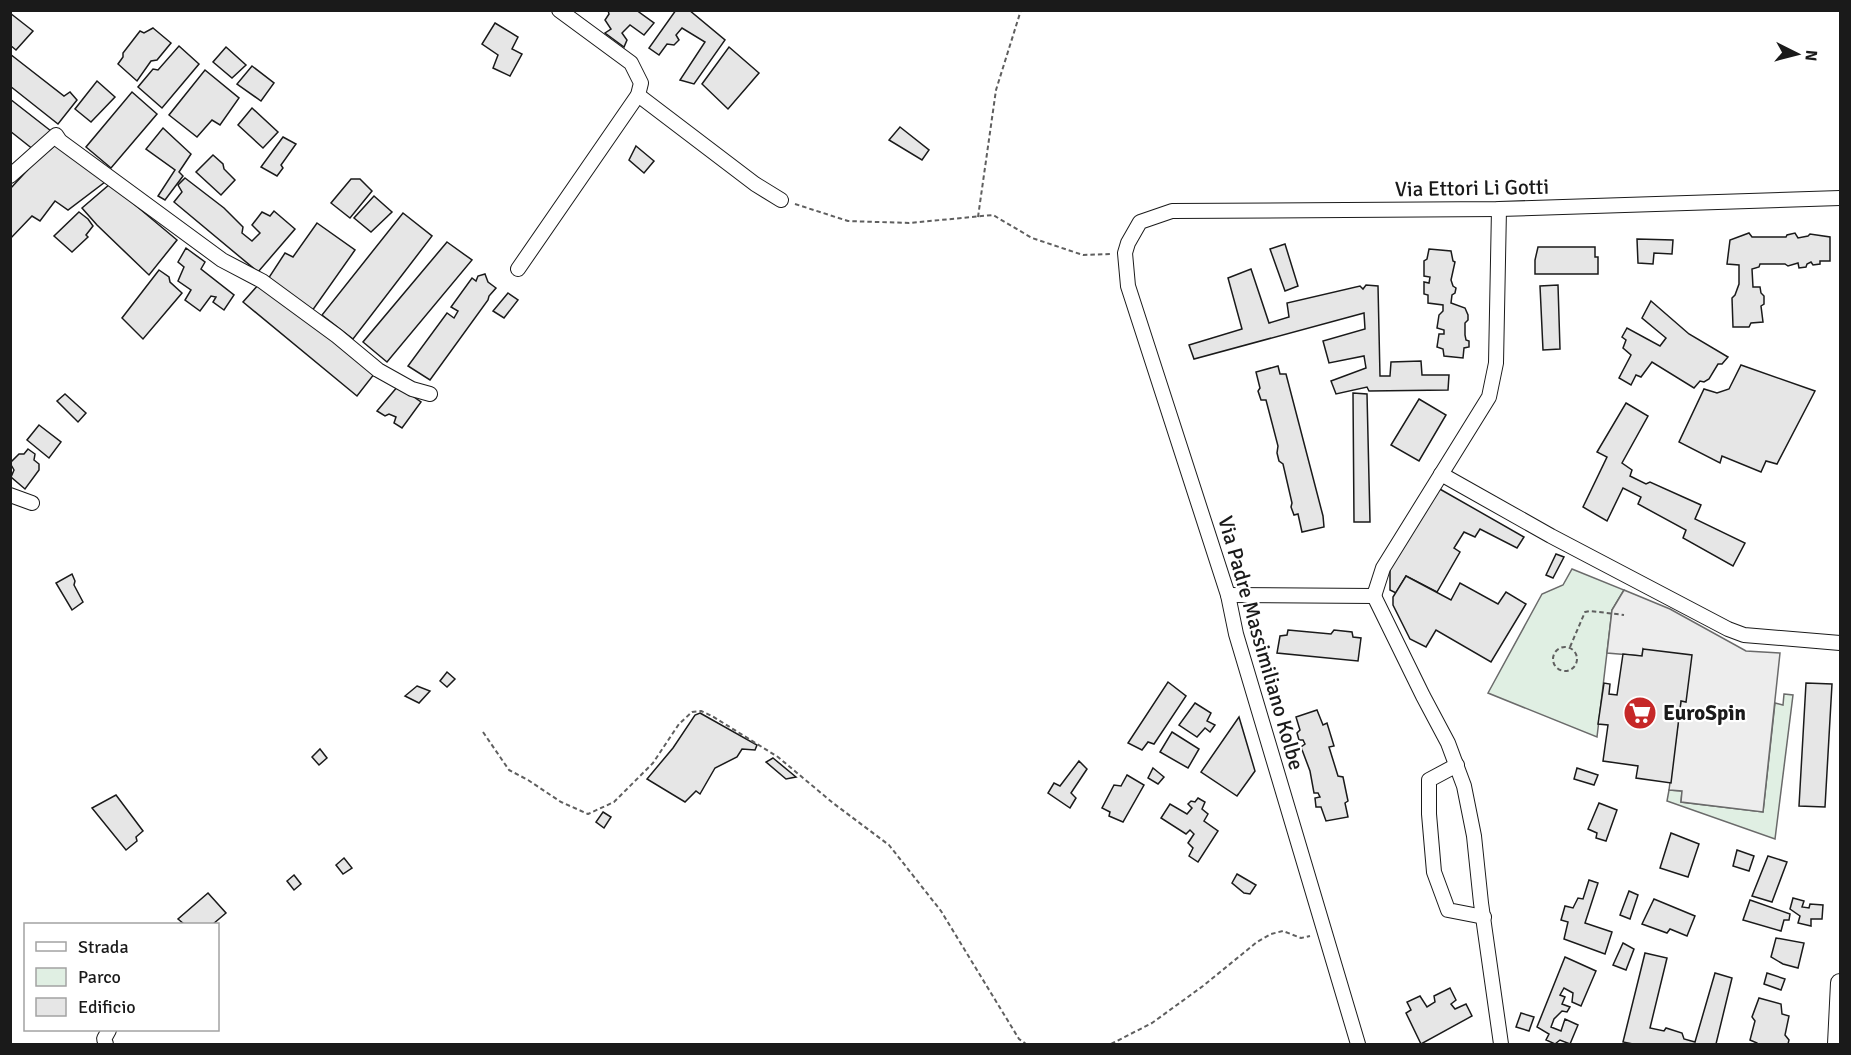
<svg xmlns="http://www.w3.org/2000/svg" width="1851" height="1055" font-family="Signika,sans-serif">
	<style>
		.green { fill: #e0efe3; stroke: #6a6a6a; stroke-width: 1.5 }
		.parking { fill: #ededed; stroke: #6a6a6a; stroke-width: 1.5 }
		.building { fill: #e6e6e6; stroke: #1a1a1a; stroke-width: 1.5 }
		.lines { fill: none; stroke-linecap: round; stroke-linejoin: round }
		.street-casing { stroke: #1a1a1a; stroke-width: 16 }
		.secondary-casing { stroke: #1a1a1a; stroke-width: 20 }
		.path { stroke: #5f5f5f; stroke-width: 2; stroke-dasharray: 4.5 3; stroke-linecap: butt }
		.street { stroke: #fff; stroke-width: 14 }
		.secondary { stroke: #fff; stroke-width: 18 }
		.labels { text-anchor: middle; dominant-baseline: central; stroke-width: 4.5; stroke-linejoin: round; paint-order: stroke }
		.street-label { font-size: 21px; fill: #1a1a1a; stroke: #fff }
		.poi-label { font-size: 21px; font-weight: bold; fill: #1a1a1a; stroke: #fff; text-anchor: start }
	</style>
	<rect width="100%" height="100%" fill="#fff"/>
	<g class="green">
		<path d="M1572,569L1624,590L1612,610L1597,737L1488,693L1542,594L1563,585Z"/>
		<path d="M1784,694L1793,695L1775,839L1667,801L1669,790L1682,791L1681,802L1763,812L1775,703L1783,705Z"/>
	</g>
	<path class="parking" d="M1624,590L1670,609L1746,651L1780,653L1763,812L1681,802L1682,791L1669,790L1681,701L1643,649L1642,656L1607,653L1612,610Z"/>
	<g class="building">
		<path d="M608,10H636L654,23L644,35L630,25L622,33L627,40L624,47L605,33L611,29L605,20L609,14Z"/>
		<path d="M676,10H689L725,40L694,84L680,80L705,42L682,28L676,35L679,40L674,45L667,44L659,55L649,48Z"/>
		<path d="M10,13L33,31L16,50L10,45Z"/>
		<path d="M495,23L518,37L512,49L522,54L510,76L493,68L498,55L482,44Z"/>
		<path d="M153,28L171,43L157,60L151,61L137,81L118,64L123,57V53L140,31L144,33Z"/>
		<path d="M179,46L199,64L162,108L138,87L153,69L158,70Z"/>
		<path d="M226,47L246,65L232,78L213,62Z"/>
		<path d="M729,47L759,73L728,109L702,84Z"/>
		<path d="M10,54L64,96L70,92L77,100L58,124L10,86Z"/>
		<path d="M252,66L274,83L261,101L237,84Z"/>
		<path d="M205,70L239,98L220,125L212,120L197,137L169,115Z"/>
		<path d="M97,81L115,97L91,122L75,109Z"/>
		<path d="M132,92L157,114L111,168L86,147Z"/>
		<path d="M10,99L51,131L34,150L10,131Z"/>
		<path d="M252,108L278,132L263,148L238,125Z"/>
		<path d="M900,127L929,150L922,160L889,140Z"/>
		<path d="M163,128L191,154L179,172L183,176L165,200L158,196L175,170L146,149Z"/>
		<path d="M283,137L296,144L281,165L283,168L277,176L261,167Z"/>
		<path d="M58,143L105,182L68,210L55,201L40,221L32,216L10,239V189L34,163Z"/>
		<path d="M636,146L654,161L644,173L629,160Z"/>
		<path d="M213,155L223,164L224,169L235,180L221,195L196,172Z"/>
		<path d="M185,178L224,208L243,227L242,233L252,241L260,233L252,225L262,212L270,216L274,211L295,229L258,272L174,202L182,192L178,185Z"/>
		<path d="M351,179H360L372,191L350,218L331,203Z"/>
		<path d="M110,184L177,240L149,275L97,225L82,208Z"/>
		<path d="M374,196L392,212L371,232L354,218Z"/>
		<path d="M79,212L88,219L93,226L86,235L88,237L72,252L54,236Z"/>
		<path d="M403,213L432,236L353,339L322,315Z"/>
		<path d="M317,223L355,250L312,311L268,279L285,253L293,257Z"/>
		<path d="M1749,233L1752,237H1786L1787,235L1795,233L1798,238L1808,236L1810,234L1830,237V261H1820V264L1813,265L1811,262L1807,264L1806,267L1799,268L1798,263L1788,266L1785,264H1760L1759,267L1752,269L1753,287H1760L1761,293L1764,296V304L1761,306L1763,322L1751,323L1749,327H1733L1732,298L1735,295L1739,284V265L1727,264L1730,240Z"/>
		<path d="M1637,239L1673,240L1672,254L1654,253L1653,264L1638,263Z"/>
		<path d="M447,242L472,260L387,362L363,342Z"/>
		<path d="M1285,244L1298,286L1285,291L1270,249Z"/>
		<path d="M1538,247H1595V257H1598V274H1535V260Z"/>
		<path d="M186,248L205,262L201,269L234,295L224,310L213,302L216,297L211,296L200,311L185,300L191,290L178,281L184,267L178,262Z"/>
		<path d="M1429,249L1451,251L1453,261L1455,262L1451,280L1453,286L1456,288L1455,293L1452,295L1451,303L1465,308L1468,315V320L1465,323V335L1466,340L1469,341V347L1464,348L1463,358L1444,356L1443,349L1437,347L1439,334H1444V330L1437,328L1439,315L1443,311V305L1428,303V295L1424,294V282L1429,283L1430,277L1424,276V261L1427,259Z"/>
		<path d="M1251,269L1269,323L1289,317L1287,303L1360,286L1363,289L1366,285L1378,286L1380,376H1390L1391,362L1421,361L1422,375H1449L1448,390L1369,391L1367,387L1336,394L1331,381L1366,368L1364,356L1329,363L1323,341L1365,329L1364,313L1194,359L1189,345L1242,329L1228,278Z"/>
		<path d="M159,270L169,277L170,282L182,293L143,339L122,318Z"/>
		<path d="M485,274L488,282L496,288L489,296L488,300L430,380L408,366L447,313L454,318L458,311L451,307L472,278L476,281L478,276Z"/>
		<path d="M259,284L375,373L357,396L243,302Z"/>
		<path d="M1558,285L1560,349L1543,350L1540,286Z"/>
		<path d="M508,293L518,300L504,318L493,311Z"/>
		<path d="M1651,301L1689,334L1728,357L1722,364H1718L1709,379L1704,382L1700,381L1694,388L1652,362L1641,377L1636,375L1631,385L1619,378L1631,355L1623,348L1626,340L1622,337L1627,328L1660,346L1666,338L1642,318Z"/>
		<path d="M1741,365L1815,391L1777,464L1766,461L1761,472L1722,456L1720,463L1679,442L1704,389L1717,393L1729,389Z"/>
		<path d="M1278,366L1280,374H1286L1323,516L1324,527L1302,532L1298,514L1294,515L1291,507L1292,503L1283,464L1279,461L1277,453L1278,446L1266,400H1261L1258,391L1260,388L1256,372Z"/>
		<path d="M398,386L421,402L402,428L394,423L396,417L389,414L385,416L377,411Z"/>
		<path d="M1353,393L1367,394L1370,522H1354Z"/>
		<path d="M65,394L86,413L78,422L57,401Z"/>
		<path d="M1419,399L1446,415L1419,461L1391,445Z"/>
		<path d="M1626,403L1648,416L1622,463L1632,470L1630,476L1646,484L1650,482L1701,505L1695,519L1745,543L1733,566L1683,538L1686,530L1638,504L1641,497L1623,488L1607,521L1583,507L1607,457L1597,452Z"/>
		<path d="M39,425L61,442L49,458L27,440Z"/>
		<path d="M28,449L35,454L34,460L39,464V470L25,489L11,477L14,470L10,463L19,454H24Z"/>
		<path d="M1438,488L1524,537L1517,548L1480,529L1475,537L1464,532L1454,548L1460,552L1437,592L1406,576L1396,593L1390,590V567Z"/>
		<path d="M1556,554L1564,557L1553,578L1546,575Z"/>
		<path d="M72,574L75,581L74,585L83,602L72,610L56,583Z"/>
		<path d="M1406,576L1451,600L1460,583L1498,604L1506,592L1526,604L1491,662L1436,630L1426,647L1410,639L1393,605V597Z"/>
		<path d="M1288,630L1331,634L1334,630L1352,632L1353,637L1361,638L1358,661L1277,653L1280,636L1287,635Z"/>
		<path d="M1643,649L1692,655L1686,702L1681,701L1671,783L1636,778L1638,766L1603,761L1608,725L1598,724L1604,683L1610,684L1609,694L1617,695L1623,654L1642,656Z"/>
		<path d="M447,672L455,679L447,687L440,681Z"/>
		<path d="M1168,682L1186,696L1154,744L1148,742L1142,750L1128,743Z"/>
		<path d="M1806,683L1832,684L1825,807L1799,806Z"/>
		<path d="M417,686L430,691L419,703L405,696Z"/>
		<path d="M1195,703L1211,713L1207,721L1215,725L1210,732L1205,728L1197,737L1179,725Z"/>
		<path d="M1317,710L1323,725L1327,723L1334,746L1329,747L1338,776L1343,777L1348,801L1345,803L1348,817L1326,821L1321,807H1316L1315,798L1320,797L1318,793H1314L1310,771L1301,747L1305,744L1303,740H1299L1297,733L1300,730L1296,717Z"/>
		<path d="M700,713L757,745L755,750L742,749L737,757L715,768L700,794L696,791L685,802L647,779L673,748L695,715Z"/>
		<path d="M1239,717L1255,771L1237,796L1201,772Z"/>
		<path d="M1172,732L1199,749L1188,768L1160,752Z"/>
		<path d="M320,749L327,758L319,765L312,757Z"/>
		<path d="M773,758L796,777L786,779L766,762Z"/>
		<path d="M1079,761L1087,769L1071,793L1076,798L1070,808L1048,793L1054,783L1060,786Z"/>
		<path d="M1153,768L1164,777L1158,784L1148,778Z"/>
		<path d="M1577,768L1598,775L1594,785L1574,779Z"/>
		<path d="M1127,775L1144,785L1123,822L1109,816L1110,812L1102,808L1114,785L1121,786Z"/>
		<path d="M116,795L143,831L136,837L137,841L126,850L92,808Z"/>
		<path d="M1198,798L1205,802L1202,809L1208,814L1204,821L1218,831L1198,862L1189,856L1193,848L1188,843L1194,834L1190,830L1186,834L1161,818L1170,804L1187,814L1192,808L1188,804L1191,801L1195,802Z"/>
		<path d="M1599,803L1617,810L1606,841L1596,838L1597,833L1588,829Z"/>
		<path d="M603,812L611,817L604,828L596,822Z"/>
		<path d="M1671,833L1699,844L1688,877L1660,868Z"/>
		<path d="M1737,850L1754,856L1749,871L1733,866Z"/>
		<path d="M1768,856L1787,862L1772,902L1752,896Z"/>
		<path d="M344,858L352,868L343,874L336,865Z"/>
		<path d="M1237,874L1256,885L1250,894L1244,893L1232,883Z"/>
		<path d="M294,875L301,884L294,890L287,881Z"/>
		<path d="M1589,880L1598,883L1585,923L1612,932L1605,954L1564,939L1568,922L1561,920L1565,906L1573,908L1578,898L1583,899Z"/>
		<path d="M1629,891L1638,895L1630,919L1620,915Z"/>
		<path d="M208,893L226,913L213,924H184L178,919Z"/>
		<path d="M1793,898L1804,901L1802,907L1809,908L1810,904L1823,905L1822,919H1811V926L1798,923L1800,916L1790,909Z"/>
		<path d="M1654,899L1695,916L1687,936L1670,929L1667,933L1642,924Z"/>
		<path d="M1750,900L1790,914L1789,920H1784L1781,931L1743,920Z"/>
		<path d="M1776,938L1804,943L1798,968L1783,964L1771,957Z"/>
		<path d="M1623,943L1634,949L1626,970L1613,965Z"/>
		<path d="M1645,953L1667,958L1650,1028L1664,1031L1666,1028L1682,1033L1684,1039L1695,1042L1715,973L1732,978L1716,1044H1633L1623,1042Z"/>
		<path d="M1565,957L1596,971L1581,1006L1572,1002L1573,993L1564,988L1560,995L1565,997L1562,1004L1570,1007L1567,1012L1562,1011L1554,1019L1551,1027L1561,1031L1565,1019L1578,1025L1570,1044L1560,1040L1555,1044L1546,1040L1549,1034L1537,1027Z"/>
		<path d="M1767,973L1785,979L1781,990L1764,984Z"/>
		<path d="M1450,988L1456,1000L1451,1004L1455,1009L1466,1004L1472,1016L1421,1044L1406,1013L1411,1010L1407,1002L1420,996L1427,1007L1435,1002L1434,996Z"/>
		<path d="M1759,998L1781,1004L1782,1014L1789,1016L1785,1035L1789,1040L1788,1044H1757V1043L1750,1040L1755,1021L1752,1017Z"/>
		<path d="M1521,1013L1534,1017L1529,1031L1516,1027Z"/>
	</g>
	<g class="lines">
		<g class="street-casing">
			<g id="street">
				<path d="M638,95L755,184L781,200"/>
				<path d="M10,176L56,135L60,141L222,260L262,281L337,336L378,370L412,389L430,394"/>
				<path d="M518,269L638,95L641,83L631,63L559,10"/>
				<path d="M1441,474L1551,536L1728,629L1744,635L1840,643"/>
				<path d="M10,495L32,503"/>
				<path d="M1228,595L1374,596L1383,568L1489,397L1496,363L1499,209"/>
				<path d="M1374,596L1423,696L1448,743L1464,786L1474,836L1481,903L1501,1044"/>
				<path d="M1457,765L1429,780V814L1434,872L1448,910L1484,917"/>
				<path d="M106,1044L104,1039L109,1030"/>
				<path d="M1358,1044L1236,634L1228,595L1128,286L1125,253L1128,243L1140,222L1172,211L1499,209L1840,198"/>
			</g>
		</g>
		<g class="secondary-casing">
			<path id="secondary" d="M1837,1044L1840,983"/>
		</g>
		<g class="path">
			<path d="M795,204L848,221L909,223L993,215L1032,238L1083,255L1110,254"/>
			<path d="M978,217L996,90L1021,10"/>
			<circle cx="1565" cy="659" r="12"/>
			<path d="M1570,647L1585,612L1590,611L1624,615"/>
			<path d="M483,732L509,770L528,780L561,802L588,814L614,802L653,763L679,724L692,712L701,711L712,716L778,757L833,803L889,845L941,911L1019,1039L1026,1044"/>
			<path d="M1111,1044L1152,1023L1203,986L1257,942L1271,934L1283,931L1301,938L1310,936"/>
		</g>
		<use href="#street" class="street"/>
		<use href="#secondary" class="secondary"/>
	</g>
	<defs>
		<g id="supermarket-disc" transform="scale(1.725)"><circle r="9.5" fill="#c62828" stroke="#fff"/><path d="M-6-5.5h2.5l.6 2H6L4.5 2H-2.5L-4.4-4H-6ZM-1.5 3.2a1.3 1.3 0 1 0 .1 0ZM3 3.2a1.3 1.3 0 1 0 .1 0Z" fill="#fff"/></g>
	</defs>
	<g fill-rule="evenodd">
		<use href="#supermarket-disc" x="1640" y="713"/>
	</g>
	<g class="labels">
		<g class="street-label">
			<text transform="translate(1472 188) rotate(-1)">Via Ettori Li Gotti</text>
			<text transform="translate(1261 643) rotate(74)">Via Padre Massimiliano Kolbe</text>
		</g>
		<g class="poi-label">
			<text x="1663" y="713">EuroSpin</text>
		</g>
	</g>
	<rect width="1851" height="1055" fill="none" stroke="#1a1a1a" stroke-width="24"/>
	<rect x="24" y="923" width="195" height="108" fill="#ffffff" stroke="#a3a3a3" stroke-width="1.5"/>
	<rect x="36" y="942" width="30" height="9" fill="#ffffff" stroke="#a3a3a3" stroke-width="1.5"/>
	<text x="78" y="953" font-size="18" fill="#1a1a1a">Strada</text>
	<rect x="36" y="968" width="30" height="18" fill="#e0efe3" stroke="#a3a3a3" stroke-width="1.5"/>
	<text x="78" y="983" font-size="18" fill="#1a1a1a">Parco</text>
	<rect x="36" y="998" width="30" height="18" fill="#e6e6e6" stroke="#a3a3a3" stroke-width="1.5"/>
	<text x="78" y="1013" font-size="18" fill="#1a1a1a">Edificio</text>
	<g transform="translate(1797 54) rotate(96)" stroke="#ffffff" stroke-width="4.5" paint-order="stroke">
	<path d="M0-4.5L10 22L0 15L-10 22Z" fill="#1a1a1a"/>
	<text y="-9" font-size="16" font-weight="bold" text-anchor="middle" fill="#1a1a1a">N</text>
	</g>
</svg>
